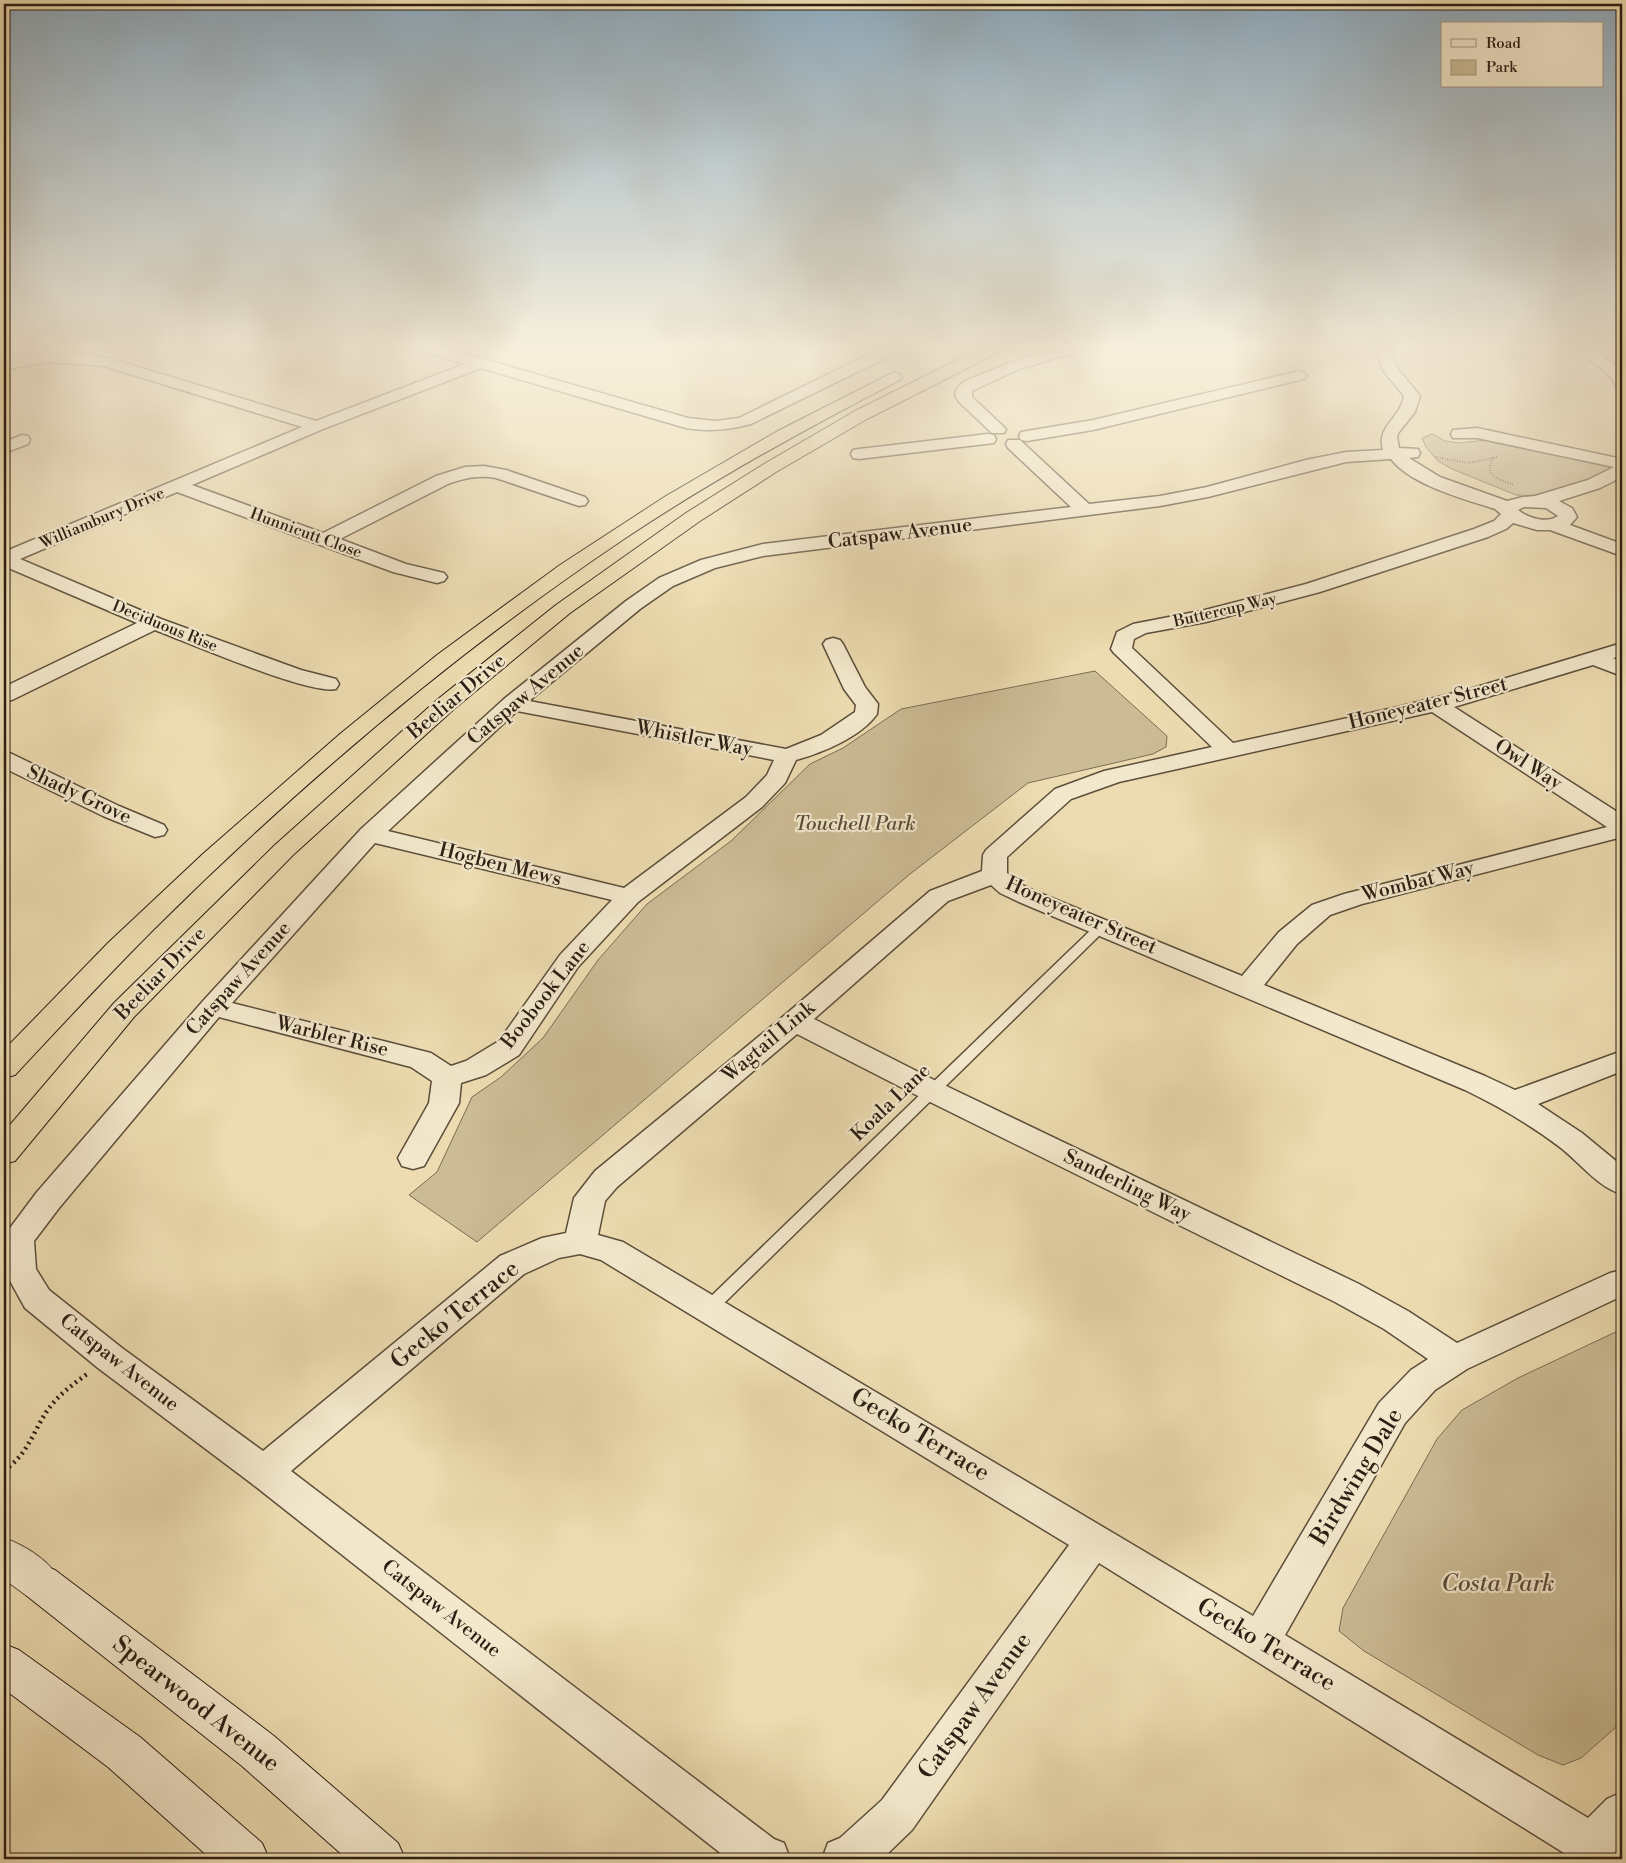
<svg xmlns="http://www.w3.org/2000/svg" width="1626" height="1863" font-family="'Libre Bodoni',serif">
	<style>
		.green { fill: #ccbc96; stroke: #7c6d54 }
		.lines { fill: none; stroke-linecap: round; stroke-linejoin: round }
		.service-casing { stroke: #5c4e3a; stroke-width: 3 }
		.minor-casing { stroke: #5c4e3a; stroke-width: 3 }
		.tertiary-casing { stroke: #5c4e3a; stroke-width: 2 }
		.secondary-casing { stroke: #2b1e13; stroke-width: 2 }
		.trunk-casing { stroke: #2b1e13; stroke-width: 2 }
		.path-far2 { stroke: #2b1e13; stroke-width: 2; stroke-dasharray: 0.5 2; stroke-linecap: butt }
		.path-far1 { stroke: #2b1e13; stroke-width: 4; stroke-dasharray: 1 2.5; stroke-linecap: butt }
		.path { stroke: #2b1e13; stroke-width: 4.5; stroke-dasharray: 2 4; stroke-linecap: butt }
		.service { fill: #f3e8cc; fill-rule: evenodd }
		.minor { fill: #f3e8cc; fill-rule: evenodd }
		.tertiary { fill: #f3e8cc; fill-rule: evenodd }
		.secondary { fill: #f3e8cc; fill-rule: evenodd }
		.trunk { fill: #eddcb1; fill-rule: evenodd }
		.labels { text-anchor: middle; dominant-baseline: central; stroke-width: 4.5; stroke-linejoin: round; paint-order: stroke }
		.far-street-label { font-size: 16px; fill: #2b1e13; stroke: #f3e8cc }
		.street-label { font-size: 20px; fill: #2b1e13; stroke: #f3e8cc }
		.park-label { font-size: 20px; font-style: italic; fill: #5b4d3a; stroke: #f3e8cc }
		.near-street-label { font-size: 24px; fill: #2b1e13; stroke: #f3e8cc }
		.near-park-label { font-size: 24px; font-style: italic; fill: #5b4d3a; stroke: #f3e8cc }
	</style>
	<rect width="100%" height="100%" fill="#eddcb1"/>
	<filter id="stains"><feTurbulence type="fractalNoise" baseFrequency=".004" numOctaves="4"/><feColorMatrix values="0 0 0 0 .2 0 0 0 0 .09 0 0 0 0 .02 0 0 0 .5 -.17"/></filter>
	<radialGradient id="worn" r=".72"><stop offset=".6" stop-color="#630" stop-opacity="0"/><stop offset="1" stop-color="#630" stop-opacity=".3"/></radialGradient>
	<g class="green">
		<path d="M1432,434L1445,441L1458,443L1487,440L1597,462L1606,465L1610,469L1608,477L1551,496L1516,495L1452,469L1438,461L1426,447L1422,438Z"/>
		<path d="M1095,671L1167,736L1166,747L1153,754L1028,783L910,874L477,1242L409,1195L437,1172L472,1097L501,1077L543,1038L598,960L647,904L731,841L810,764L843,748L901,709Z"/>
		<path d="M1622,1329V1723L1615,1728L1581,1758L1563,1765L1538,1755L1364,1651L1339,1631L1343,1608L1437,1439L1462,1410L1518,1378Z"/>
	</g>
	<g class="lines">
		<g class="service-casing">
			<path id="service" d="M1101,923L1107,927L1105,930L715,1312L709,1314L703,1312L701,1308L703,1304L1097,924Z"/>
		</g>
		<g class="minor-casing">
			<g id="minor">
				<path d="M420,348H445L688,418L716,421L739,418L882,348H902L900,351L751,424C729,430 709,432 686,428L481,368L323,429L192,485L323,533L436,476L465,467L484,466L506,470L585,497L588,501L585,505L579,506L496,478C478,475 465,478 448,484L340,539L406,564L444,573L447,577L444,581L437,583L393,572L177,492L20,559L161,619L301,670L336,679L339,684L336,689C309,695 187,642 155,630L12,700L4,701V687L137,623L4,566V552L302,427L104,366L48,362L4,370V360L48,352L105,357L316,421L465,364L422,351Z"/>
				<path d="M1058,348H1082L1080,351L1019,369L972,391V397L1004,427L1006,430L1004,433H992L959,402L955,395L956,390L963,382L1009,363Z"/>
				<path d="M1377,348H1389L1398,369L1420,396L1415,412L1399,432L1397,436L1399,448L1418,449L1420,453L1418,457L1409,458L1440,477L1507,501L1523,497L1535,496L1588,480L1614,467L1477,438H1453L1451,434L1453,430L1477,428L1622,459V477L1600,488L1559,501L1572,508L1577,517L1570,525L1622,544V556L1550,530H1537L1513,523L1506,529L1488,537L1320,592L1206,622L1146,633L1134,639L1132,648L1233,743L1398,707L1470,689L1622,643V656L1613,658L1622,662V676L1593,665L1454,707L1622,815V837L1362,904L1330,915L1297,944L1264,985L1485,1076L1515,1090L1622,1051V1071L1538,1104L1582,1133L1622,1166V1194C1599,1188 1580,1163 1561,1148C1531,1125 1498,1106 1465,1090L1019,902L1000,893L991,885L948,901L814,1019L942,1084L1359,1284L1408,1311L1457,1343L1610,1273L1622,1270V1296L1467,1369L1435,1390L1405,1423L1285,1635L1588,1818L1607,1799L1622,1792V1845L1609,1859H1561L1564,1853L1099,1563L912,1830L882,1859H822L828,1843L840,1838L882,1800L1069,1545L601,1260L580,1254L559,1258L524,1274L291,1471L774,1839L784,1843L790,1859H728L251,1483L98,1368L25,1308L4,1270V1236L37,1192L203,1001L361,829L504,699L626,601L659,578L701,560L763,544L1071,507L1008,448L1006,444L1008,440H1020L1089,504L1160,496L1207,487L1306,460L1346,452L1383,450C1376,426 1400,419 1404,396L1383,370L1376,351ZM1391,459C1411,485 1464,499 1495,509L1501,514L1494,521L1474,529L1306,584L1205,610L1133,624L1117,632L1111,649L1114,653L1212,747L1104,771L1055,789L986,850L983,855L982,871L930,891L785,1015L595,1171L574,1198L566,1233L542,1238L500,1256L263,1451L122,1348L49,1290L36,1269L34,1241L59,1208L219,1017L411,1067L432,1081L429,1103L398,1158L402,1166L413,1169L424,1166L459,1103L461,1083L486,1075L519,1055L578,967L638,902L762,807L785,783L796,760C822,753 861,737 877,714L878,704L865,687L843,644L840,640L833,638L826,640L823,644L844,689L856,705L855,712L821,735L786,749L529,701L640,609L673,586L715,568L763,556L1160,506L1208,497L1346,462ZM1524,507L1546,508L1558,516C1546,524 1528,518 1518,510ZM517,711L774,760L767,775L746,797L624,888L388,831ZM1432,712L1607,827L1344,894L1312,905L1279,932L1242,976L1037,892L1018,883L1007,873V857L1071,799L1119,782ZM375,843L612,900L560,955L499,1041L466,1061L451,1066L431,1053L232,1003ZM797,1034L922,1098L1335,1302L1384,1329L1428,1359L1411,1370L1379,1403L1253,1616L623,1242L598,1235L605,1201L617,1187Z"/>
				<path d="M1576,348H1593L1622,371V388L1616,386L1611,377Z"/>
				<path d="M1299,371L1304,373L1307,376L1304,379L1093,430L1027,441L1021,440L1019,436L1021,432L1093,420Z"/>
				<path d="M988,434L994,435L996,439L994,443L859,459L853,458L851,454L853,450L859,449Z"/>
				<path d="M22,435L28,436L30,440L28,444L4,453V442Z"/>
				<path d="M4,752L12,754L119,806L164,825L167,830L164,835L155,837L103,816L4,768Z"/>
			</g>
		</g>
		<g class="tertiary-casing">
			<g id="tertiary">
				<path d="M1352,348H1409L1407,351C1389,356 1372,356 1354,351Z"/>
				<path d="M4,1538C26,1546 52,1562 61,1583L55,1596L41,1601L27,1596L4,1579Z"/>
			</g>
		</g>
		<g class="secondary-casing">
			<g id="secondary">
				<path d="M41,1565L55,1570L274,1736L398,1843L405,1859H347L242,1766L27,1596L21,1583L27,1570Z"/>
				<path d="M4,1644L19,1650L140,1737L262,1843L269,1859H211L108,1767L4,1689Z"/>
			</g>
		</g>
		<g class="trunk-casing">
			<g id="trunk">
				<path d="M981,348H1003L1001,351L867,419L776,472L700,521L570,613L454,709L293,855L134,1017L15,1161L4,1164V1132L114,1003L275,845L438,699L556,605L686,513L764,464L855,411Z"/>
				<path d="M894,372L900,374L902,377L900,380C805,429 712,480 624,539C454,653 297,787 152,931C105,978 60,1027 15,1075L4,1078V1050L108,943L204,853L340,734L437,655L560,565L666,496L776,432Z"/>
			</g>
		</g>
		<g class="path-far2">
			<path d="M1435,457L1469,463L1497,457"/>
			<path d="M1493,458C1483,476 1500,480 1514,485"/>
		</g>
		<path class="path-far1" d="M4,1183L9,1176"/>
		<g class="path">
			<path d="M4,1470C27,1456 33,1432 47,1411C57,1396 72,1385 87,1374"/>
			<path d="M176,1859L190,1856"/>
		</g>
		<use href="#service" class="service"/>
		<use href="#minor" class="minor"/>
		<use href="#tertiary" class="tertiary"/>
		<use href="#secondary" class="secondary"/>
		<use href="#trunk" class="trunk"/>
	</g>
	<linearGradient id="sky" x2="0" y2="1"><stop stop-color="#8faabc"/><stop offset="0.57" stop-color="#f7efdc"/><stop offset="1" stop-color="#f7efdc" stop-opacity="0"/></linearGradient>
	<rect width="1626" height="609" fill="url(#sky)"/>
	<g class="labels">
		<g class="far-street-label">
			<text transform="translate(102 518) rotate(-23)">Williambury Drive</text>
			<text transform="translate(306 533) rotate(20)">Hunnicutt Close</text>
			<text transform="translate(1225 610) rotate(-13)">Buttercup Way</text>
			<text transform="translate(165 626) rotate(22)">Deciduous Rise</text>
		</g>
		<g class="street-label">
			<text transform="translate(900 534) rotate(-7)">Catspaw Avenue</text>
			<text transform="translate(526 695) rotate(-40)">Catspaw Avenue</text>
			<text transform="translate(457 697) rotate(-40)">Beeliar Drive</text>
			<text transform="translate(1428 704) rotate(-14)">Honeyeater Street</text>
			<text transform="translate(694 739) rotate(11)">Whistler Way</text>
			<text transform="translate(1528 765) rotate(33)">Owl Way</text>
			<text transform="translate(79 795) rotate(25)">Shady Grove</text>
			<text transform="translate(500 865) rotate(14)">Hogben Mews</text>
			<text transform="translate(1418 882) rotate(-14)">Wombat Way</text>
			<text transform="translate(1081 916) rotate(24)">Honeyeater Street</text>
			<text transform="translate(161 974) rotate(-46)">Beeliar Drive</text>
			<text transform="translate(239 979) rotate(-48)">Catspaw Avenue</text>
			<text transform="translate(546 995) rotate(-52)">Boobook Lane</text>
			<text transform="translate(332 1037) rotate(14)">Warbler Rise</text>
			<text transform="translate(769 1042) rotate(-40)">Wagtail Link</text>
			<text transform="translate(891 1103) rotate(-44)">Koala Lane</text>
			<text transform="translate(1127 1186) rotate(26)">Sanderling Way</text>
			<text transform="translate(119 1363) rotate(38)">Catspaw Avenue</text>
			<text transform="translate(441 1609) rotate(38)">Catspaw Avenue</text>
		</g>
		<g class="park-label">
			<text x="855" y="824">Touchell Park</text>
		</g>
		<g class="near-street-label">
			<text transform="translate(455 1315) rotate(-39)">Gecko Terrace</text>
			<text transform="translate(920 1435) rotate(31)">Gecko Terrace</text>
			<text transform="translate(1357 1477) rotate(-59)">Birdwing Dale</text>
			<text transform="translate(1266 1645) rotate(31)">Gecko Terrace</text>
			<text transform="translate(196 1704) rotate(38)">Spearwood Avenue</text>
			<text transform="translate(975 1706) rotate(-54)">Catspaw Avenue</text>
		</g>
		<g class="near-park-label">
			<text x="1498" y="1584">Costa Park</text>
		</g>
	</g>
	<rect width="1626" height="1863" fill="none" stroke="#eddcb1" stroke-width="20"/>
	<rect x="5" y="5" width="1616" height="1853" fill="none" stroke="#2b1e13" stroke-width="2.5"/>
	<rect x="10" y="10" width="1606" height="1843" fill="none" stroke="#2b1e13"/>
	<rect x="1441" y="22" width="162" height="65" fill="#f3e8cc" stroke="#a39782"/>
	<rect x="1451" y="39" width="25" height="8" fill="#f3e8cc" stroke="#a39782"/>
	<text x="1486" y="48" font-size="15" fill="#2b1e13">Road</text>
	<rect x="1451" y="60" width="25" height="15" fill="#ccbc96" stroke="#a39782"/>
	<text x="1486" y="72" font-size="15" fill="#2b1e13">Park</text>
	<rect width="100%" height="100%" filter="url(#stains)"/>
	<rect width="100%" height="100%" fill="url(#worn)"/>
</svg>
